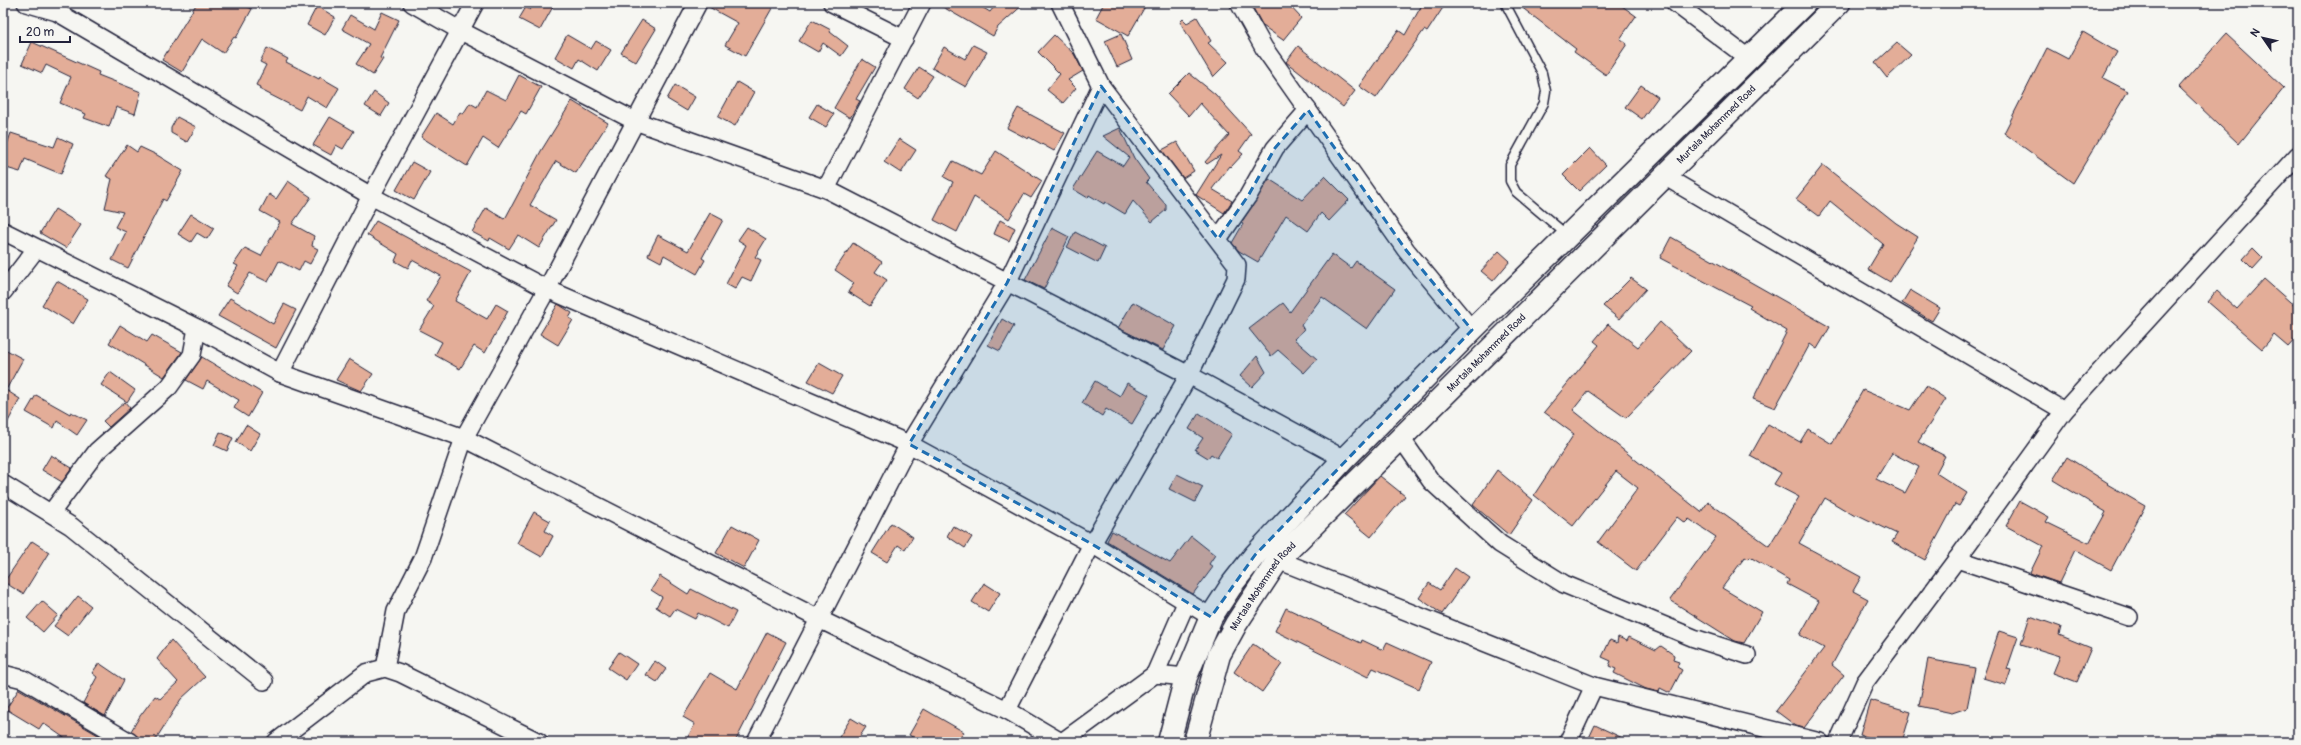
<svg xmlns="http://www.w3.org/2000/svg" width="2301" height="745" font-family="Pangolin,sans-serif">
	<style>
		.building { fill: #e3ad98; stroke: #22223b; fill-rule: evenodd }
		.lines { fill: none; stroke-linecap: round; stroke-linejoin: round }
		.service-casing { stroke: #22223b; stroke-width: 11 }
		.minor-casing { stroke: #22223b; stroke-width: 20 }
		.secondary-casing { stroke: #22223b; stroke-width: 25 }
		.service { stroke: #f6f6f2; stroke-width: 8 }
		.minor { stroke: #f6f6f2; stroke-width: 17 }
		.secondary { stroke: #f6f6f2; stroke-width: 22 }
		.marked { fill: #1f6fb2; fill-opacity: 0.2; stroke: #1f6fb2; stroke-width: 3; stroke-dasharray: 8 5; stroke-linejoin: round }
		.labels { text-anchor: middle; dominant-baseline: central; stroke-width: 3; stroke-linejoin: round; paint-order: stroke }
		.street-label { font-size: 10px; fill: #22223b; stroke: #f6f6f2 }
	</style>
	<rect width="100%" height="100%" fill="#f6f6f2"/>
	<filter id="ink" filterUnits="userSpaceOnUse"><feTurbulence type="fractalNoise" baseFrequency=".025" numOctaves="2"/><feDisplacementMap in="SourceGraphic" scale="8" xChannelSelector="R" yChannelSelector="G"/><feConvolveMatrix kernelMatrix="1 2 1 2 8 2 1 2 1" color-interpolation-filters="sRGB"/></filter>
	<g filter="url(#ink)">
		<g class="building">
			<path d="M197,3H240L252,9L236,38L234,37L223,53L202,39L182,72L162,60Z"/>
			<path d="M534,3H555L540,30L519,19L526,7L530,10Z"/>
			<path d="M708,3H775L745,56L725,45L738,23L707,6Z"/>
			<path d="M936,3H975L990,12L997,3H1025L998,27L993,36Z"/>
			<path d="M1104,3H1147L1128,36L1096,18Z"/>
			<path d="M1255,3H1287L1301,18L1283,40L1263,26L1252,6Z"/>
			<path d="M1423,3H1446L1427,32L1424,30L1376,98L1359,86L1398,30L1405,35Z"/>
			<path d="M1516,3H1618L1636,16L1620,39L1627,44L1606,75L1574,52L1576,49Z"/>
			<path d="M317,6L335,17L325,35L307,25Z"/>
			<path d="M382,12L399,20L380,58L383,59L373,75L356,64L369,44L342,29L350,15L374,29Z"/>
			<path d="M1197,17L1211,41L1208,43L1228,62L1213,77L1180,22L1183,19L1187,23Z"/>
			<path d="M642,20L656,29L636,62L621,53Z"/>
			<path d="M812,20L831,30L830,32L848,46L841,56L823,43L818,52L799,41Z"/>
			<path d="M2083,32L2117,52L2103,78L2128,91L2073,183L2004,133L2047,48L2068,59Z"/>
			<path d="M1121,34L1132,60L1117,67L1105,41Z"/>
			<path d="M2226,34L2284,88L2239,144L2179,87Z"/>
			<path d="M567,35L591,49L596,41L611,50L598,71L579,59L574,68L555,57Z"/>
			<path d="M1054,35L1074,54L1083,71L1068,80L1076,88L1063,103L1047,90L1060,74L1038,52Z"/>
			<path d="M32,42L99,72L98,75L141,92L135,114L116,107L109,127L84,118L86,114L60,103L71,77L46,65L42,73L22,64Z"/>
			<path d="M1897,43L1911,55L1887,78L1875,63Z"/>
			<path d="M973,45L987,52L966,87L932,68L944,47L965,59Z"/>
			<path d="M1298,46L1355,91L1343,107L1286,62Z"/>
			<path d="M267,48L288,59L286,62L319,79L320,77L339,88L327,108L307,96L300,110L259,89L260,87L256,85L266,65L260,62Z"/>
			<path d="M862,59L875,67L856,99L860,101L850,118L834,108Z"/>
			<path d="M919,67L933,76L918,98L905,89Z"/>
			<path d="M1189,73L1215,94L1251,134L1239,151L1243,154L1231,167L1230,166L1212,189L1232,201L1224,213L1196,195L1221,155L1207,164L1205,162L1229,135L1200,103L1189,116L1168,94Z"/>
			<path d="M519,75L541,87L526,114L521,111L498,148L483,138L467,166L421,137L436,113L453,124L460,112L463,114L470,103L477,107L486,90L506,100Z"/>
			<path d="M737,82L754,92L735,126L718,117Z"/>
			<path d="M675,85L695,97L687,111L667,99Z"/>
			<path d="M1641,85L1658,97L1642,119L1625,107Z"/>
			<path d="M374,92L389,103L381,116L365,106Z"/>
			<path d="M572,101L608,123L576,173L556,161L530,205L556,220L539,248L518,235L509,249L490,238L489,241L472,232L486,208L504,219L506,217L541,151Z"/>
			<path d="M817,104L834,114L826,127L809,117Z"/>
			<path d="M1018,108L1065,133L1054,151L1029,137L1028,139L1007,128Z"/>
			<path d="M177,117L196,127L187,142L171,133V128Z"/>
			<path d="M330,117L354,131L343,149L336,145L331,155L313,145Z"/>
			<path d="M1120,128L1134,158L1149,179L1146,182L1166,205V210L1152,222L1133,201L1125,214L1105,202L1104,204L1089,195L1088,198L1073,189L1097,151L1123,166L1129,157L1103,136Z"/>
			<path d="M11,133L54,147L58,137L73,144L61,174L25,159L20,172L3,167V156Z"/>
			<path d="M899,139L916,150L901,173L884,162Z"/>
			<path d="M1177,142L1194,171L1183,178L1162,150Z"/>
			<path d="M127,145L137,152L140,147L157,155L183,171L166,201L163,199L128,268L112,260L126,232L115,227L123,212L105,208L112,179L106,176Z"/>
			<path d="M1590,148L1606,165L1579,191L1563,175Z"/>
			<path d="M996,151L1042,181L1031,198L1024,194L1009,219L974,197L957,232L934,220L953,182L944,177L953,161L981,175Z"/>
			<path d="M412,162L430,172L414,200L396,190Z"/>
			<path d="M1823,165L1896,223L1918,237L1890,282L1868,269L1883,244L1830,201L1819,216L1796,199Z"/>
			<path d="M1325,176L1349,200L1329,221L1321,213L1308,231L1286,215L1258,262L1239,251L1232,243L1243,224L1241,223L1269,179L1302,200Z"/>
			<path d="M288,181L311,197L292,224L314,236L312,246L318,249L310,264L304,261L299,271L279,261L268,282L250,273L237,293L226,286L238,266L234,264L245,248L261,256L280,222L260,211L269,194L276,199Z"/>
			<path d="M55,209L81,225L66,248L40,233Z"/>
			<path d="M710,213L723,220L702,258L705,260L697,274L664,255L661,262L648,255L658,235L688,251Z"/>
			<path d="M191,214L214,228L207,239L197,233L191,242L178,234Z"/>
			<path d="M1000,220L1015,228L1009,241L994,234Z"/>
			<path d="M376,221L471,272L455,301L487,319L496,304L508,311L485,353L474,346L460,369L435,355L442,342L419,330L434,306L426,301L441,276L412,260L408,268L395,261L398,254L367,235Z"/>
			<path d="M747,227L766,239L755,257L761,260L751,281L742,277L735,289L726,284L746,245L738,240Z"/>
			<path d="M1052,228L1069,237L1044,289L1025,280Z"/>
			<path d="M1075,232L1105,248L1098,263L1067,247Z"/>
			<path d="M1671,237L1830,327L1817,349L1810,344L1775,408L1753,399L1787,331L1749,308L1751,306L1660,258Z"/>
			<path d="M853,243L882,262L875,272L887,280L870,306L848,292L854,283L835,270Z"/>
			<path d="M2253,248L2263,258L2253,269L2243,259Z"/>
			<path d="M1499,251L1510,261L1493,281L1481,271Z"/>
			<path d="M1332,254L1351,268L1356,261L1395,289L1367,329L1322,297L1301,325L1304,330L1294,339L1317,359L1304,373L1278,350L1271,356L1249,329L1283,303L1290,312Z"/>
			<path d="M1631,278L1646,289L1619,319L1603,306Z"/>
			<path d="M2264,279L2298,309V336L2288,347L2274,335L2262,349L2208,302L2217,291L2237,309Z"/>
			<path d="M57,281L88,299L73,324L42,305Z"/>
			<path d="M1910,290L1940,308L1932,321L1902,303Z"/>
			<path d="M230,298L273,324L284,304L296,310L276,348L218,316Z"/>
			<path d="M1133,302L1176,326L1163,350L1118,328Z"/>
			<path d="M558,304L572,313L569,318L573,320L558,345L540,334Z"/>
			<path d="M1002,319L1014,326L1000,351L988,345Z"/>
			<path d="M1660,322L1691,351L1626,418L1588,391L1573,410L1701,512L1708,502L1769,546L1799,497L1774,484L1781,473L1750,456L1768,424L1800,442L1808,429L1832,444L1863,390L1910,410L1926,386L1946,399L1918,442L1945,456L1936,473L1967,493L1959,506L1955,504L1925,560L1892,542L1897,534L1856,514L1855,516L1825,498L1799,543L1861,577L1853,591L1868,599L1832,665L1844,675L1804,728L1796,726L1776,711L1824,648L1800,635L1819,601L1787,584L1789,580L1750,557L1748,559L1745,557L1722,588L1762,612L1744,643L1735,641L1670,600L1716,537L1689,519L1685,523L1677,517L1636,571L1598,542L1638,488L1616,471L1573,526L1534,495L1574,434L1544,412L1599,345L1594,341L1608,324L1638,347ZM1892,453L1919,467L1905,493L1876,479Z"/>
			<path d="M120,325L147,342L152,335L182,352L164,377L109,343Z"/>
			<path d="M3,348L23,359L6,390L20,399L3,431Z"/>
			<path d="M1257,356L1266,372L1252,387L1240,376Z"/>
			<path d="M202,357L262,393L248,417L234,408L239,400L207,381L203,389L186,380Z"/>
			<path d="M349,359L373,374L361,391L336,380Z"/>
			<path d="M819,363L842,376L832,393L808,381Z"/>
			<path d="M110,372L135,390L127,402L101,385Z"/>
			<path d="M1095,381L1120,396L1127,383L1149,395L1132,424L1106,409L1102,416L1082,403Z"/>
			<path d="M36,395L70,414L71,412L87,420L77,435L57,421L54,428L26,412Z"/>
			<path d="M125,402L130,408L109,427L103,421Z"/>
			<path d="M1199,413L1232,434L1217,458L1211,454L1208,458L1195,450L1203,438L1189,429Z"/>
			<path d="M246,425L260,434L250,451L236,442Z"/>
			<path d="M220,432L233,438L227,451L214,445Z"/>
			<path d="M51,455L72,468L62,482L42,470Z"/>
			<path d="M2067,457L2108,483L2107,484L2145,506L2111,570L2075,550L2059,583L2030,573L2043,546L2006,526L2020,501L2049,517L2046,522L2089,543L2106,512L2053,480Z"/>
			<path d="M1497,470L1533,500L1509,535L1473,505Z"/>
			<path d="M1177,474L1203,487L1195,502L1169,489Z"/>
			<path d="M1380,476L1405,496L1371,537L1344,515Z"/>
			<path d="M534,512L550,521L545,531L553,536L542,557L517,543Z"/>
			<path d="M891,523L913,537L905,550L898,545L887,562L872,553Z"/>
			<path d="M732,525L759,540L744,568L716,553Z"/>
			<path d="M953,526L972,537L965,548L947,536Z"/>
			<path d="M1112,531L1170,563L1191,536L1215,555L1209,564L1213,567L1193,594L1107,541Z"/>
			<path d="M32,541L49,552L23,594L4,582Z"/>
			<path d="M1455,568L1468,577L1442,614L1419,598L1429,583L1440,590Z"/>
			<path d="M660,576L688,594L691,589L736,612L728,628L698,613L695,619L675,609L670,616L656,607L662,597L651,590Z"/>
			<path d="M984,583L1000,593L988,612L972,602Z"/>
			<path d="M78,596L91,606L68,636L54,626Z"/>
			<path d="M42,601L58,615L43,632L27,618Z"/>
			<path d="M1286,608L1361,643L1362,640L1383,650L1387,642L1431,662L1419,689L1373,668L1368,677L1275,631Z"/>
			<path d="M2030,616L2061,627L2059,635L2091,648L2077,682L2053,673L2060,656L2021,644Z"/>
			<path d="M1999,631L2018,637L2007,669L2011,670L2006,685L1983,678Z"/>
			<path d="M767,632L786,642L735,742H685L695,724L683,717L710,673L737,689Z"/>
			<path d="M1618,637L1627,641L1629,637L1656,650L1661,646L1674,655L1673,660L1679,662L1677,667L1682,670L1670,693L1660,688L1659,692L1646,689L1614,673L1616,669L1609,666L1611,661L1602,657L1610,640L1617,643Z"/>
			<path d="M171,640L205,677L181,699L154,742H140L138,737L131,731L140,716L155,696L160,699L178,682L157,659Z"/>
			<path d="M1253,644L1282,664L1262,692L1234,672Z"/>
			<path d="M619,652L637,664L626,680L608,668Z"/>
			<path d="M1928,659L1975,668L1967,708L1952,713L1919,706Z"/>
			<path d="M655,661L666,669L657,682L646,675Z"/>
			<path d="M99,663L124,680L105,716L83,703L97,677L92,673Z"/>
			<path d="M19,689L110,742H70L43,723L39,729L6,709Z"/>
			<path d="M1870,700L1911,712L1902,742H1882L1860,735Z"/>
			<path d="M924,709L964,732L958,742H921L909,735Z"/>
			<path d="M851,718L866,727L856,742H836Z"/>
			<path d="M1595,725L1631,742H1587Z"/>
		</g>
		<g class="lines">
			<g class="service-casing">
				<path id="service" d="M1505,3L1542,73L1546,91L1544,103L1510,165V181L1516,192L1567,235"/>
			</g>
			<g class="minor-casing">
				<g id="minor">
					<path d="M26,3L57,12L371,196L547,289L909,444L1092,544L1211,617"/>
					<path d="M412,3L461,31L635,121L826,189L1189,375L1344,459"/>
					<path d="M832,3L904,39"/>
					<path d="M1239,3L1264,48L1406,250L1472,330"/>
					<path d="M1675,3L1748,58"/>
					<path d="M1664,176L2064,411"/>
					<path d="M826,189L922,3"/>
					<path d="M3,231L197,328L280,373L464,438L819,619L1007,710L1061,742"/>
					<path d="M1218,239L1248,196L1275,148L1308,110"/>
					<path d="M3,292L36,249"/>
					<path d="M280,373L371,196L475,3"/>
					<path d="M1401,438L1431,481L1500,544L1564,584L1694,638L1747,655"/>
					<path d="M3,484L71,526L264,681"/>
					<path d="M51,513L97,451L169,387L192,355L197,328"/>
					<path d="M1957,559L2129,617"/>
					<path d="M1278,560L1594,686L1820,742"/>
					<path d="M385,668L396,611L423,558L464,438L547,289L698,3"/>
					<path d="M3,674L23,679L130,742"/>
					<path d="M1155,674L1186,603"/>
					<path d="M1007,710L1092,544L1189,375L1236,279L1237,265L1101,86L1060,3"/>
					<path d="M276,742L366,673L385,668L400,673L539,742"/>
					<path d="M756,742L909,444L1007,283L1101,86"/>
					<path d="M1062,742L1155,674L1186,677"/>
					<path d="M1568,742L1594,686"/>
					<path d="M1838,742L1865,682L1957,559L2064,411L2298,155"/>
				</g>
			</g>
			<g class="secondary-casing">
				<g id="secondary">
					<path d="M1169,742L1186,677L1211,617L1233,583L1255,555L1344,459L1472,330L1805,3"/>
					<path id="s1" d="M1195,742L1219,655L1236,624L1278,560L1839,3"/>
				</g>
			</g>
			<use href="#service" class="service"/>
			<use href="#minor" class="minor"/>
			<use href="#secondary" class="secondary"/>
		</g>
	</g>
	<path class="marked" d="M1101,86L1218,239L1248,196L1275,148L1308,110L1406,250L1472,330L1255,555L1211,617L1092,544L909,444L1007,283Z"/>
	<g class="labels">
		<g class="street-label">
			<text stroke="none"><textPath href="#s1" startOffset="820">Murtala Mohammed Road</textPath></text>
			<text stroke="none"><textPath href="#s1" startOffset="496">Murtala Mohammed Road</textPath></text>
			<text stroke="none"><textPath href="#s1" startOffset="172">Murtala Mohammed Road</textPath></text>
		</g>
	</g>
	<rect width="2301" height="745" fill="none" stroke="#f6f6f2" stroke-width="16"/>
	<rect x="8" y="8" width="2285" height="729" fill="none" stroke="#22223b" stroke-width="1.5" filter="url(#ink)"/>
	<g transform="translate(2263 38) rotate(304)" stroke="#f6f6f2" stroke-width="3" paint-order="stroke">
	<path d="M0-3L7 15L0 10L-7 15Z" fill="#22223b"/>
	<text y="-6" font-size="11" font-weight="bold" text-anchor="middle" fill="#22223b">N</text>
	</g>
	<path d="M20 36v6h50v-6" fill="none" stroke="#22223b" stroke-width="2"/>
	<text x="26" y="36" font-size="12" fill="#22223b" stroke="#f6f6f2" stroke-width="3" paint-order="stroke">20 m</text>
</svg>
